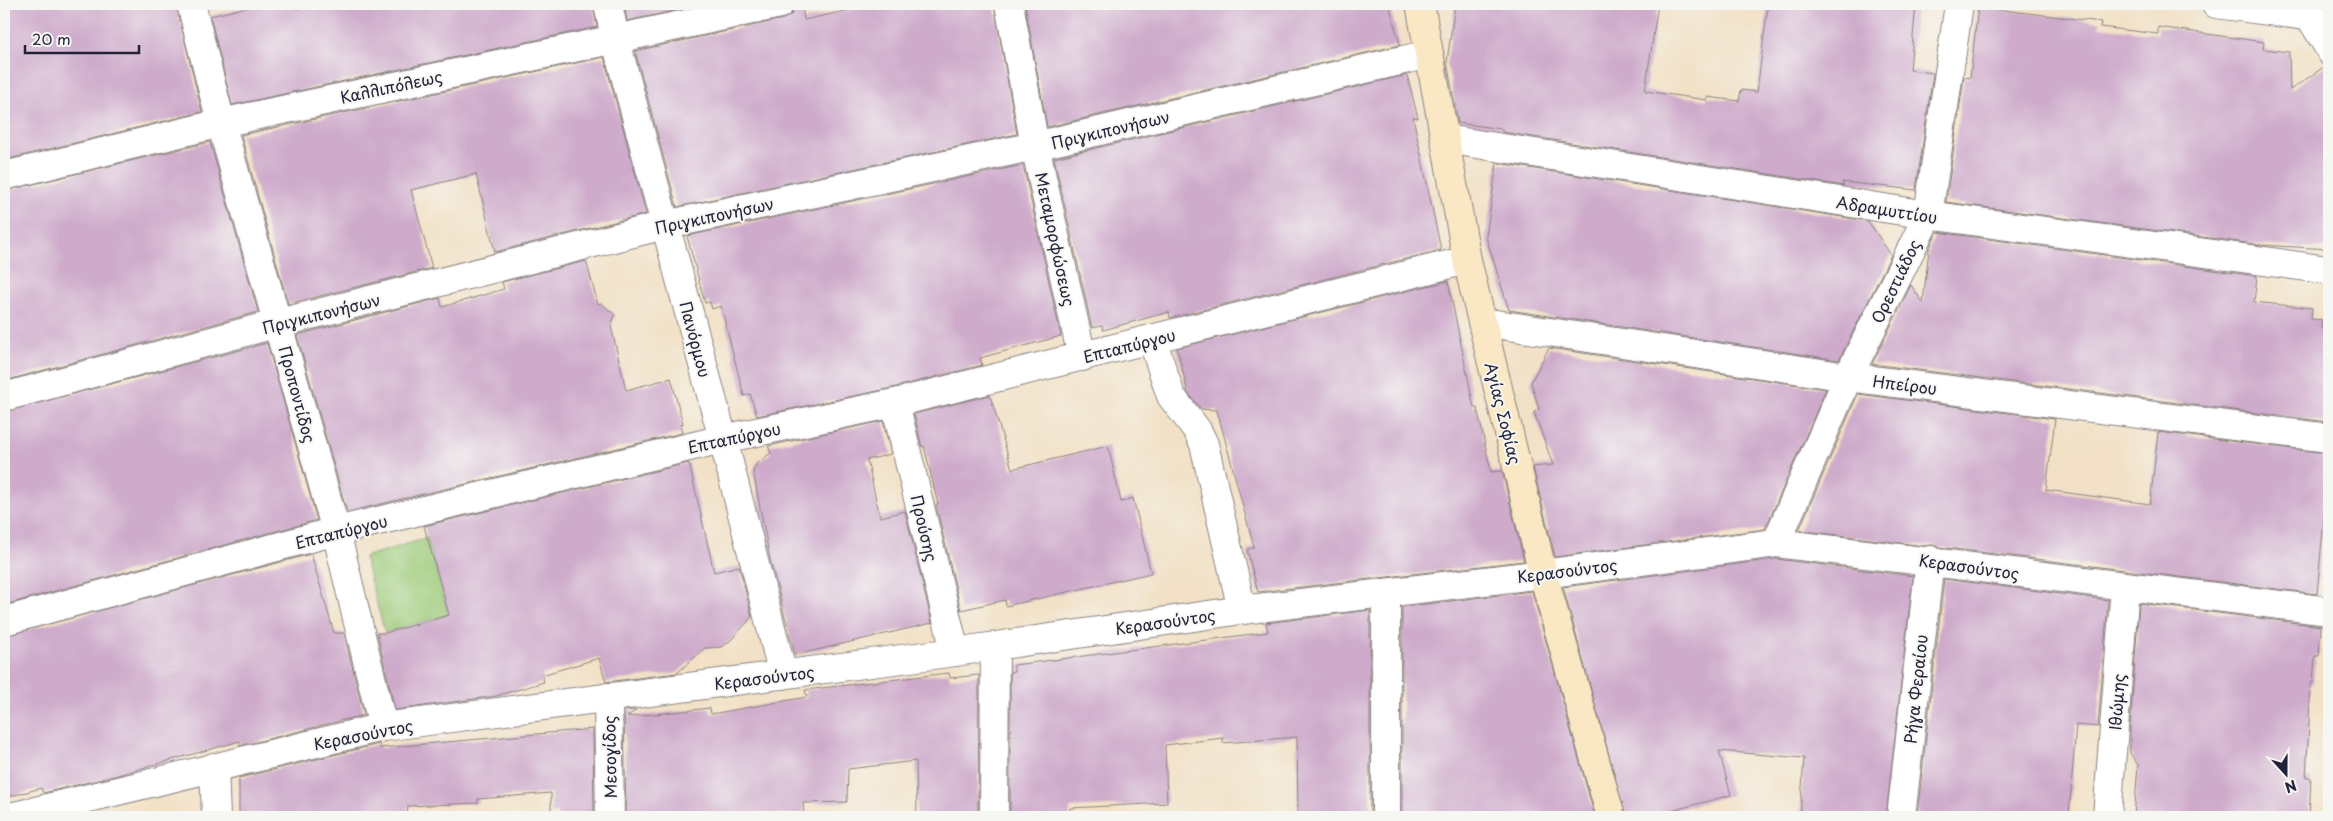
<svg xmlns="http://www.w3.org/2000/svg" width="2333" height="821" font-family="'Playpen Sans',sans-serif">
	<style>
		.green { fill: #9dcb79; stroke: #60765a }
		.building { fill: #ceaacb }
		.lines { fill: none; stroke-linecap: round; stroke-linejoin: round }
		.lane-casing { stroke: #8a8280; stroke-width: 22 }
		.street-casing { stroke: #8a8280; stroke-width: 30 }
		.secondary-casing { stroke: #8a8280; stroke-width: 30 }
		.lane { stroke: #fff; stroke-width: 20 }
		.street { stroke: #fff; stroke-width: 28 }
		.secondary { stroke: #fae7c3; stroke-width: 28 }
		.labels { text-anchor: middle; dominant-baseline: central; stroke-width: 4; stroke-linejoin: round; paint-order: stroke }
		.street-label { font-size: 16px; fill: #22223b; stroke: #f6f6f2 }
	</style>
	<rect width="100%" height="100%" fill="#f6f6f2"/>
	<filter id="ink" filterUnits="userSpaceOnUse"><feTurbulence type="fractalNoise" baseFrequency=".02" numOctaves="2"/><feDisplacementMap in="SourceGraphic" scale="10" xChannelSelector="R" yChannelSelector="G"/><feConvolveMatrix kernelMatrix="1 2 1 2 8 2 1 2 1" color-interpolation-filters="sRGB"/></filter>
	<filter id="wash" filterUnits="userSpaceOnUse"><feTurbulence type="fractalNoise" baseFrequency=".0096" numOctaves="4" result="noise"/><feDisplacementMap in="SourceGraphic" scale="20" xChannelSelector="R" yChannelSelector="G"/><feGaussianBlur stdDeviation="1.12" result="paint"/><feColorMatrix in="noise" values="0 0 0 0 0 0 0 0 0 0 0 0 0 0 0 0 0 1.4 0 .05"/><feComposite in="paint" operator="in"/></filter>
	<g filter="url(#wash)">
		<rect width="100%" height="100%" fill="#f2e1c6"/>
		<path class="green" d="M427,538L449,615L385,633L364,557Z"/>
		<g id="blocks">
			<g class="building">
				<path d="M4,4H176L202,112L4,160Z"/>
				<path d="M260,4H294L296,9L322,4H593L597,27L232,105L210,16Z"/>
				<path d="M624,4H706L627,21Z"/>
				<path d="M795,4H802L804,20L877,4H994L1017,134L677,207L635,51L783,19L791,15Z"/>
				<path d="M1025,4H1389L1400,45L1047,127Z"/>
				<path d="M1455,4H1658L1645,91L1707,100V97L1739,101L1741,90L1757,92L1768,4H1916L1910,70L1933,73L1916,190L1842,182L1844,186L1502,132V129L1458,123L1447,62Z"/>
				<path d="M1978,7L2101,22L2100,27L2158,34V27L2264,42L2263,49L2289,52L2290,90L2324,67L2329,68V249L2261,245L1946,202L1964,77L1970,78Z"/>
				<path d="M604,57L646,214L495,252L476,174L411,190L432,268L288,304L241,135Z"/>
				<path d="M1407,75L1418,118L1413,117L1441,250L1170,318L1169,312L1103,330L1102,326L1092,328L1054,158Z"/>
				<path d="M210,142L258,312L4,381V191Z"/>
				<path d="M1497,163L1868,221L1891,255L1839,360L1509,310L1486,237Z"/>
				<path d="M1023,165L1061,336L980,358L982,365L892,388L757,416L750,394L744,396L721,306L712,309L710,302L705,303L687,236Z"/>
				<path d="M1937,232L2257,276L2254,302L2312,308L2311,319L2322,320L2321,329L2329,330L2328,422L1872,364L1911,285L1923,303L1929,249Z"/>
				<path d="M586,261L598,304L601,303L615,315L611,326L626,390L671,378L683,424L680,425L682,433L347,512L297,335L440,298L442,307L504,289L502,282Z"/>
				<path d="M1448,281L1474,408H1477L1491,472L1502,471L1524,561L1258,592L1247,550L1254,547L1217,410L1201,409L1188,393L1177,348Z"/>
				<path d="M267,343L317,520L4,605V412Z"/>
				<path d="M1549,348L1826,389L1765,529L1555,557L1533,467L1553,465L1534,412L1539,409L1531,382Z"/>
				<path d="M1858,394L2055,419L2046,490L2150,504L2158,432L2325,453L2329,455V464L2317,594L1939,547L1932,545L1924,546L1799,530Z"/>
				<path d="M990,395L1012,469L1108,446L1121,502L1133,498L1151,573L1006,606L1005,600L961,610L936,505L938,504L924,446L922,447L914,414Z"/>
				<path d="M883,421L891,454L867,460L880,517L905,511L932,623L795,655L770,559L753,471L757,463L771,453L768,446Z"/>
				<path d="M689,463L714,572L739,566L752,617L730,641L721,647L705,648L677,673L606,682L599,658L542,675L544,682L496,696L395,710L377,633H385L449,615L424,526Z"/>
				<path d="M311,554L334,633H344L364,715L240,746V741L114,776L43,793L41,788L4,798V636Z"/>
				<path d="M1776,559L1913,576L1886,817H1800L1804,758L1719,751L1731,795L1667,812L1668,817H1626L1563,587Z"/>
				<path d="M1944,579L2108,600L2098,727L2076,725L2069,817H1917Z"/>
				<path d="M1532,591L1595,817H1402V607Z"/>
				<path d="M2139,603L2321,626L2319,656H2315L2313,683H2311L2306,778H2311L2309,817H2134L2138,765L2130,753V730Z"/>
				<path d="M1370,610V817L1298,816L1297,737L1223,743V738L1165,745L1167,803L1070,808V817H1010V672L1014,671V665L1268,632L1266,623Z"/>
				<path d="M949,673L950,678L979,675L978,817H917L916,761L848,769L847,802L803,803L804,815L752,813V817H626L624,711L636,710L627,717L710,708L711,714L807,697L805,690Z"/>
				<path d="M593,729L594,817H557V813H551V793L478,799V803L408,806L407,814L389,817H239V778L379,744L380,748Z"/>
			</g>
		</g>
	</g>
	<g filter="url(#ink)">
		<use href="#blocks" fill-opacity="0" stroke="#8a8280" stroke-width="1"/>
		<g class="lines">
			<g class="lane-casing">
				<path id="lane" d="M2305,16L2329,56"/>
			</g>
			<g class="street-casing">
				<g id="street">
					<path d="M191,4L221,123L336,531L383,727"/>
					<path d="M608,4L615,38L723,439L783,675"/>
					<path d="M1009,4L1035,146L1082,357"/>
					<path d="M2216,4L2329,19"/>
					<path d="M1445,139L1928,215L2329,270"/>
					<path d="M4,176L221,123L780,4"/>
					<path d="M1482,322L1848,377L2329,438"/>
					<path d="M1152,339L1171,396L1197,430L1204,444L1242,610"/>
					<path d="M4,397L279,323L665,225L1035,146L1429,54"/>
					<path d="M895,403L955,652"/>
					<path d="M1776,543L1848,377L1928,215L1959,4"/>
					<path d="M1386,593V817"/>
					<path d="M4,621L336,531L723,439L895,403L1467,260"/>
					<path d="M608,697L610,817"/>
					<path d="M214,767L216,817"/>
					<path d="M10,817L383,727L955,652L1242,610L1543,574L1776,543L2329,611"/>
					<path d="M994,817L995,646"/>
					<path d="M1901,817L1930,560"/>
					<path d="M2107,817L2125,587"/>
				</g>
			</g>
			<g class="secondary-casing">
				<path id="secondary" d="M1420,4L1467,260L1543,574L1611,817"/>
			</g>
			<use href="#lane" class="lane"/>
			<use href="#street" class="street"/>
			<use href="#secondary" class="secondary"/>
		</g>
	</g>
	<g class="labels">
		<g class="street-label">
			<text transform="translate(391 86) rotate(-12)">Καλλιπόλεως</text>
			<text transform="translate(1110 129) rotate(-13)">Πριγκιπονήσων</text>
			<text transform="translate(1887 209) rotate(9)">Αδραμυττίου</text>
			<text transform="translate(714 215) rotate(-12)">Πριγκιπονήσων</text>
			<text transform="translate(1056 239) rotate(78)">Μεταμορφώσεως</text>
			<text transform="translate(1895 281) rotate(-64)">Ορεστιάδος</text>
			<text transform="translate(321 313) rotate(-14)">Πριγκιπονήσων</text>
			<text transform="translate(696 339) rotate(75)">Πανόρμου</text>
			<text transform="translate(1129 345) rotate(-14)">Επταπύργου</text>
			<text transform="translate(1905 384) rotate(7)">Ηπείρου</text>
			<text transform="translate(298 394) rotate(75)">Προποντίδος</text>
			<text transform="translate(1504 413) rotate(76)">Αγίας Σοφίας</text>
			<text transform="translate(734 437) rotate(-12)">Επταπύργου</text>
			<text transform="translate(925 528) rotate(77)">Προύσης</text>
			<text transform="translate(341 531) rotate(-14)">Επταπύργου</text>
			<text transform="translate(1969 566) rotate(8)">Κερασούντος</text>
			<text transform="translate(1567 570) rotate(-7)">Κερασούντος</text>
			<text transform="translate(1165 621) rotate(-8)">Κερασούντος</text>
			<text transform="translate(764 677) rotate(-7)">Κερασούντος</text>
			<text transform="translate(1915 689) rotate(-84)">Ρήγα Φεραίου</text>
			<text transform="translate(2116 702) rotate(-86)">Ιθώμης</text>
			<text transform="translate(363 734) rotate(-11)">Κερασούντος</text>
			<text transform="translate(609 757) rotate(-91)">Μεσογίδος</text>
		</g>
	</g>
	<rect width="2333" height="821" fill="none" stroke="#f6f6f2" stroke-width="20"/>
	<g transform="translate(2286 774) rotate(159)" stroke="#f6f6f2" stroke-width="4" paint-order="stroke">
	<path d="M0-4L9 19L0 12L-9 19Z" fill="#22223b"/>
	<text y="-8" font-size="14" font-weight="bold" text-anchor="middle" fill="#22223b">N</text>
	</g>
	<path d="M25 45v8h114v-8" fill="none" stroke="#22223b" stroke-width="2.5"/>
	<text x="32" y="45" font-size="15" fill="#22223b" stroke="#f6f6f2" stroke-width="4" paint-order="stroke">20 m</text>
</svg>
